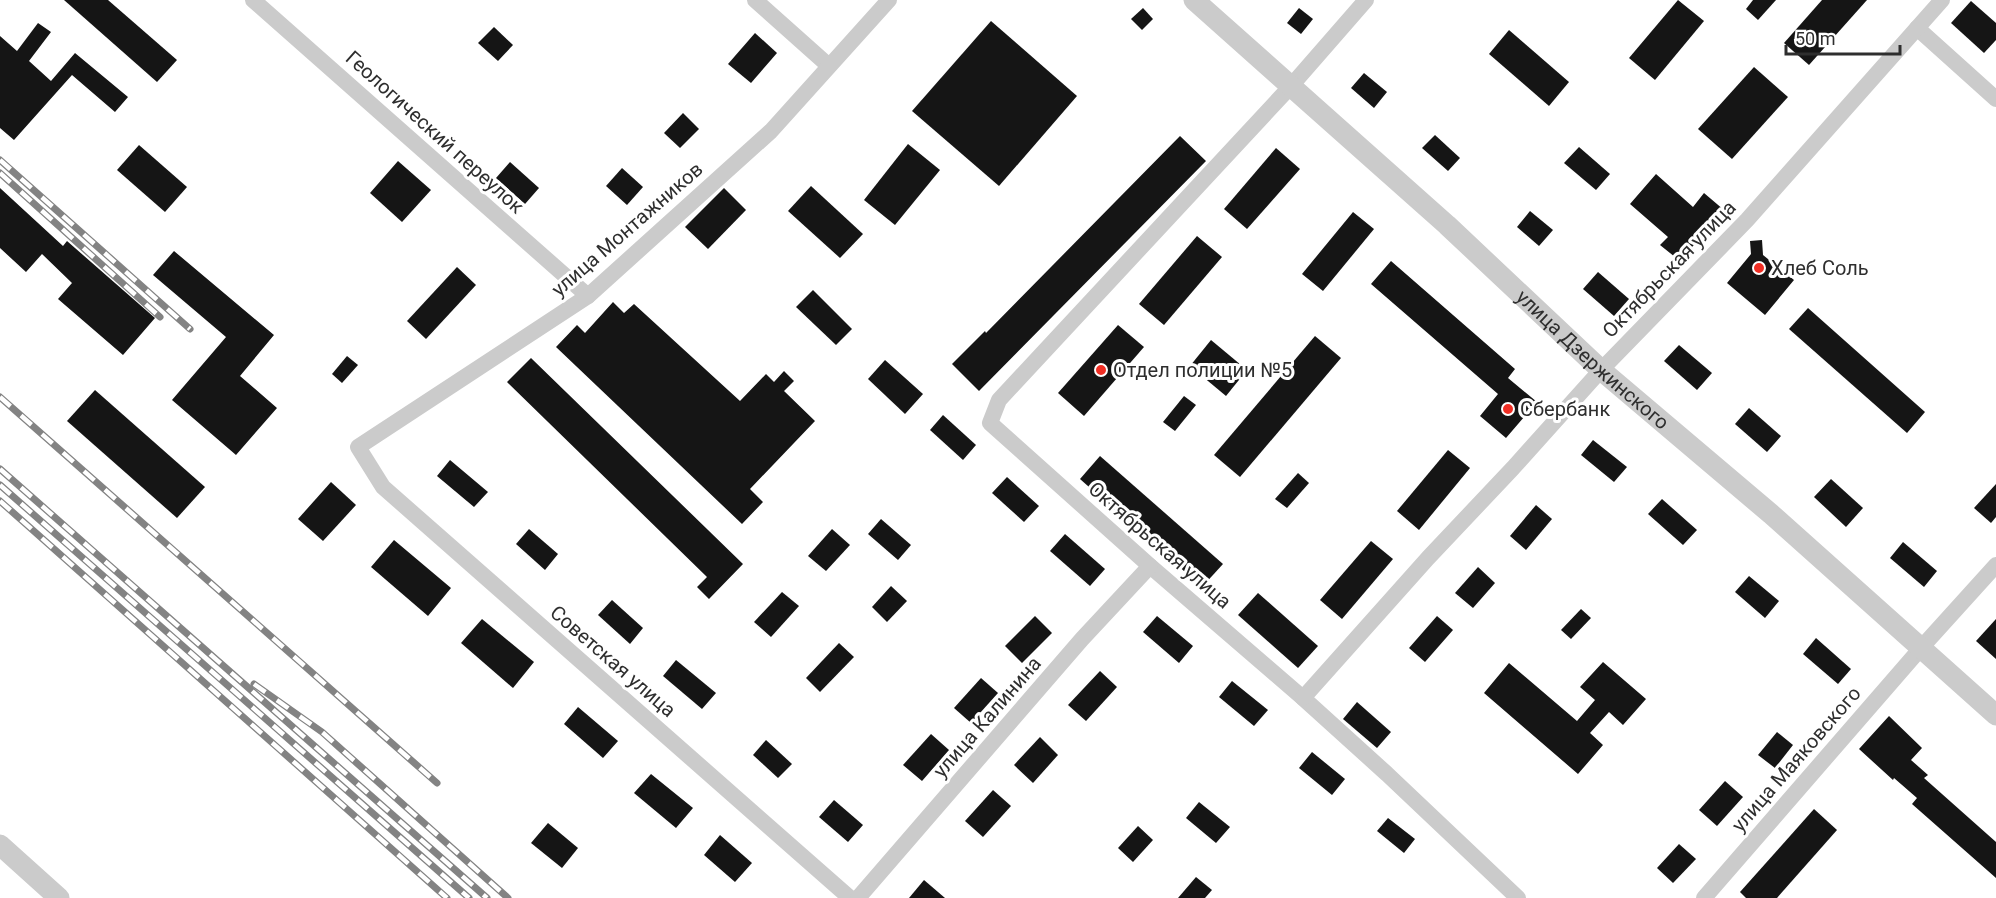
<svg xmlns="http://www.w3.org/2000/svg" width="1996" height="898" font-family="Roboto,sans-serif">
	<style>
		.building { fill: #151515 }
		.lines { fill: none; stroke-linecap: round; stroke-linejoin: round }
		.minor { stroke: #cbcbcb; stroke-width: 16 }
		.tertiary { stroke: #cbcbcb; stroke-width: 21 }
		.rail-casing { stroke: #838383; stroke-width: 7 }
		.rail { stroke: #fff; stroke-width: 4.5; stroke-dasharray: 14; stroke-linecap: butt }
		.poi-dot { fill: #f02e24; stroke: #fff; stroke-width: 2 }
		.labels { text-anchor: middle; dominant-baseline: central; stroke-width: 6; stroke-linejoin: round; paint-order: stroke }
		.street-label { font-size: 20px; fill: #2e2e2e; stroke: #fff }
		.poi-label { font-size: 20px; fill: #2e2e2e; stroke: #fff; text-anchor: start }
	</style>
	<rect width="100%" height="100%" fill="#fff"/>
	<g class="building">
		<path d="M64,0H108L177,60L157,82Z"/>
		<path d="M1678,0L1704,21L1655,80L1629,58Z"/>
		<path d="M1753,0H1776L1758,20L1746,9Z"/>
		<path d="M1822,0H1867L1809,65L1784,43Z"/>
		<path d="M1971,1L1996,23V40L1984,53L1951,23Z"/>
		<path d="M1143,8L1153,19L1142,30L1131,19Z"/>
		<path d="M1299,8L1313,19L1301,34L1287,23Z"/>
		<path d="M991,21L1077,96L999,186L912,111Z"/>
		<path d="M38,23L51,32L29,61L51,81L75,53L128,97L115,112L72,75L14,140L0,128V36L17,51Z"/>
		<path d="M494,27L513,45L498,61L478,43Z"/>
		<path d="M1509,30L1569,82L1549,106L1489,54Z"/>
		<path d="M755,33L777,53L751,83L728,64Z"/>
		<path d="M1754,67L1788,97L1732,159L1698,129Z"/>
		<path d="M1364,73L1387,92L1374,108L1351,88Z"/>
		<path d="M683,113L699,129L680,148L664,133Z"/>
		<path d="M1435,135L1460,158L1448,171L1422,148Z"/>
		<path d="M1180,136L1206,161L979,391L952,364L985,331L986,333Z"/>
		<path d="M908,144L940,170L895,225L864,200Z"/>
		<path d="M139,145L187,187L165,212L117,170Z"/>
		<path d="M1579,147L1610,174L1596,190L1564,163Z"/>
		<path d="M1276,148L1300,169L1247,229L1224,209Z"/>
		<path d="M398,161L431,190L402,222L370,193Z"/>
		<path d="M510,162L539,188L525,204L496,178Z"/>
		<path d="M622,168L643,187L627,205L606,186Z"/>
		<path d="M1656,174L1693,207L1704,193L1724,210L1680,261L1660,245L1668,237L1630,204Z"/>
		<path d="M811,186L863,234L840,258L788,211Z"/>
		<path d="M0,188L63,246L67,241L155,318L123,355L58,299L72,283L42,254L26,272L0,248Z"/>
		<path d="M724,188L746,210L708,249L685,227Z"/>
		<path d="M1530,211L1553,230L1539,246L1517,227Z"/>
		<path d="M1353,212L1374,229L1323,291L1302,274Z"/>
		<path d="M1197,236L1222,257L1164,325L1139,304Z"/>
		<path d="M1762,240L1763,255L1794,280L1765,315L1727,283L1751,254L1750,241Z"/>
		<path d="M174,251L274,335L240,376L277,408L236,455L172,400L226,337L153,275Z"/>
		<path d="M1391,261L1515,369L1508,378L1537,402L1506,438L1480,416L1498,394L1371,284Z"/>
		<path d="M457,267L476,285L426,339L407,321Z"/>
		<path d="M1598,272L1629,299L1614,316L1583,289Z"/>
		<path d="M813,290L852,329L836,345L796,307Z"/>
		<path d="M613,302L624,313L634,304L740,401L766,374L774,382L784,371L794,381L784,391L815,421L750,489L763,502L742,524L556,347L577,325L585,333Z"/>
		<path d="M1808,308L1925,412L1907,433L1789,329Z"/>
		<path d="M1118,325L1144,347L1084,416L1058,393Z"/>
		<path d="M1315,336L1341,358L1240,477L1214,455Z"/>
		<path d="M1211,340L1247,370L1226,396L1190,366Z"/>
		<path d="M1679,345L1712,373L1697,390L1664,361Z"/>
		<path d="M347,356L358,365L342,383L332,374Z"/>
		<path d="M531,358L743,564L709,599L697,587L707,577L507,382Z"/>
		<path d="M885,360L923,394L905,414L868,379Z"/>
		<path d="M95,390L205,487L177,518L67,421Z"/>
		<path d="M1184,396L1196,405L1175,431L1163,422Z"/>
		<path d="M1749,408L1781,436L1767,452L1735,424Z"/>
		<path d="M943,415L976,445L963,460L930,430Z"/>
		<path d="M1593,440L1627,467L1614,482L1581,455Z"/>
		<path d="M1448,450L1470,468L1419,530L1397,511Z"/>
		<path d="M1100,456L1223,564L1202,587L1080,479Z"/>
		<path d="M450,460L488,492L474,507L437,476Z"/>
		<path d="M1298,473L1309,483L1287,508L1275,499Z"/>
		<path d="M1007,477L1039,506L1024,522L992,493Z"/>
		<path d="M1831,479L1863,508L1846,527L1814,497Z"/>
		<path d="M331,482L356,505L323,541L298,519Z"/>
		<path d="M1996,484V517L1991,523L1974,508Z"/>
		<path d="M1662,499L1697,530L1683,545L1648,514Z"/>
		<path d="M1536,505L1552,519L1526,550L1510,536Z"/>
		<path d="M881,519L911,545L898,560L868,534Z"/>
		<path d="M529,529L558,554L545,570L516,544Z"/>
		<path d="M832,529L850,545L826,571L808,556Z"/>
		<path d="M1065,534L1105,569L1090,586L1050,551Z"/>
		<path d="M394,540L451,588L428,616L371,567Z"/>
		<path d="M1371,541L1393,559L1342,619L1320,600Z"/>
		<path d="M1903,542L1937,571L1924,587L1890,558Z"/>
		<path d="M1478,567L1495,583L1473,608L1455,593Z"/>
		<path d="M1749,576L1779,601L1765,618L1735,592Z"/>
		<path d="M891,586L907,601L887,622L872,607Z"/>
		<path d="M782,592L799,606L771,637L754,622Z"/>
		<path d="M1258,593L1318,646L1298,668L1238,615Z"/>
		<path d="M612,600L643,628L630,644L598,615Z"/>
		<path d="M1581,609L1591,618L1571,639L1561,630Z"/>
		<path d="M1035,616L1052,633L1022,663L1005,646Z"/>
		<path d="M1157,616L1193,646L1179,663L1143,632Z"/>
		<path d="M1437,616L1453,630L1425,662L1409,648Z"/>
		<path d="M482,619L534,662L513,688L461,643Z"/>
		<path d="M1996,619V659L1976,641Z"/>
		<path d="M1816,638L1851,669L1838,684L1803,654Z"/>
		<path d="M839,643L854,657L820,692L806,678Z"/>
		<path d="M676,660L716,693L702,709L663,676Z"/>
		<path d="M1603,662L1646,699L1623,725L1609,712L1590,733L1603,745L1578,774L1484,693L1509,663L1577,721L1595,700L1580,687Z"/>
		<path d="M1100,671L1117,687L1086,721L1068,705Z"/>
		<path d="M981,678L998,693L971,723L954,708Z"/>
		<path d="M1232,681L1268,710L1254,726L1219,697Z"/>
		<path d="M1357,702L1391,732L1377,748L1343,719Z"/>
		<path d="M578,707L618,741L603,758L564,724Z"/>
		<path d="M1889,716L1922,748L1911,760L1928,775L1924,778L1996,842V878L1912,804L1917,798L1894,778L1893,780L1859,749Z"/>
		<path d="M1777,732L1793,745L1775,768L1758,755Z"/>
		<path d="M931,734L949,750L922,781L903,765Z"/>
		<path d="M1040,737L1058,755L1033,783L1014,765Z"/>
		<path d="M766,740L792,764L778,778L753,755Z"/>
		<path d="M1312,752L1345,779L1332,795L1299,768Z"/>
		<path d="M651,774L693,808L676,828L634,793Z"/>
		<path d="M1725,781L1743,797L1717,826L1699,810Z"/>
		<path d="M993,790L1011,806L983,837L965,821Z"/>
		<path d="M834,800L863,825L848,842L819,817Z"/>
		<path d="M1199,802L1230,827L1216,843L1186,818Z"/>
		<path d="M1814,809L1837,830L1777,898H1746L1740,892Z"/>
		<path d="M1388,818L1415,839L1404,853L1377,831Z"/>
		<path d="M548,823L578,848L562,868L531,843Z"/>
		<path d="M1138,826L1153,840L1133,862L1118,848Z"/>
		<path d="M720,835L752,863L735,882L704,855Z"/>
		<path d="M1679,844L1696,859L1673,883L1657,868Z"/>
		<path d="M1196,877L1212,890L1205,898H1178Z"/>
		<path d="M924,880L945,898H909Z"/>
	</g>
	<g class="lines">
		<g class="minor">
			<path d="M253,0L588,296"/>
			<path d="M755,0L829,66"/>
			<path d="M1366,0L1291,86L999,400L990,423L1150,566L1303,698L1387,774L1518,898"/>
			<path d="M1917,28L1996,99"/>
			<path d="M1303,698L1428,558L1513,468L1601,370L1747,220L1942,0"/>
			<path d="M850,898L383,487L358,447L588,296L771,131L889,0"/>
			<path d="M858,898L1082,639L1150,566"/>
			<path d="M1704,898L1921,648L1996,565"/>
		</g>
		<g class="tertiary">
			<path id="s1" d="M1194,0L1447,225L1601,370L1771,514L1996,715"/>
			<path d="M0,845L59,898"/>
		</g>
		<g class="rail-casing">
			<g id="rail">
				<path d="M0,160L190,329"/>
				<path d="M0,173L160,317"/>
				<path d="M0,397L437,783"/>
				<path d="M0,469L487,898"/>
				<path d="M0,485L469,898"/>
				<path d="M0,501L447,898"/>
				<path d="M254,684L322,732L508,898"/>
			</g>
		</g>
		<use href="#rail" class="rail"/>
	</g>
	<g class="poi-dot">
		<circle cx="1759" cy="268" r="6"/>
		<circle cx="1101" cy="370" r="6"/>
		<circle cx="1508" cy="409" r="6"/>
	</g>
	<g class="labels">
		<g class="street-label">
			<text transform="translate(435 132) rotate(42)">Геологический переулок</text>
			<text transform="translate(627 229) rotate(-41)">улица Монтажников</text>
			<text transform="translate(1669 269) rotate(-46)">Октябрьская улица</text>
			<text stroke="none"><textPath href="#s1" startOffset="537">улица Дзержинского</textPath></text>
			<text transform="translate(1160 545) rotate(41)">Октябрьская улица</text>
			<text transform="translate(613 661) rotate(41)">Советская улица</text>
			<text transform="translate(987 717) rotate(-49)">улица Калинина</text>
			<text transform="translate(1796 759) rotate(-49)">улица Маяковского</text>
		</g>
		<g class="poi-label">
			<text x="1771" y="268">Хлеб Соль</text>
			<text x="1113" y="370">Отдел полиции №5</text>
			<text x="1520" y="409">Сбербанк</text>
		</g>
	</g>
	<path d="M1786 45v9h114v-9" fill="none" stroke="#2e2e2e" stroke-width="3"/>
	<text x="1795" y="45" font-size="18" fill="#2e2e2e" stroke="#ffffff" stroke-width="4.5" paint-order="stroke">50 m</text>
</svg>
